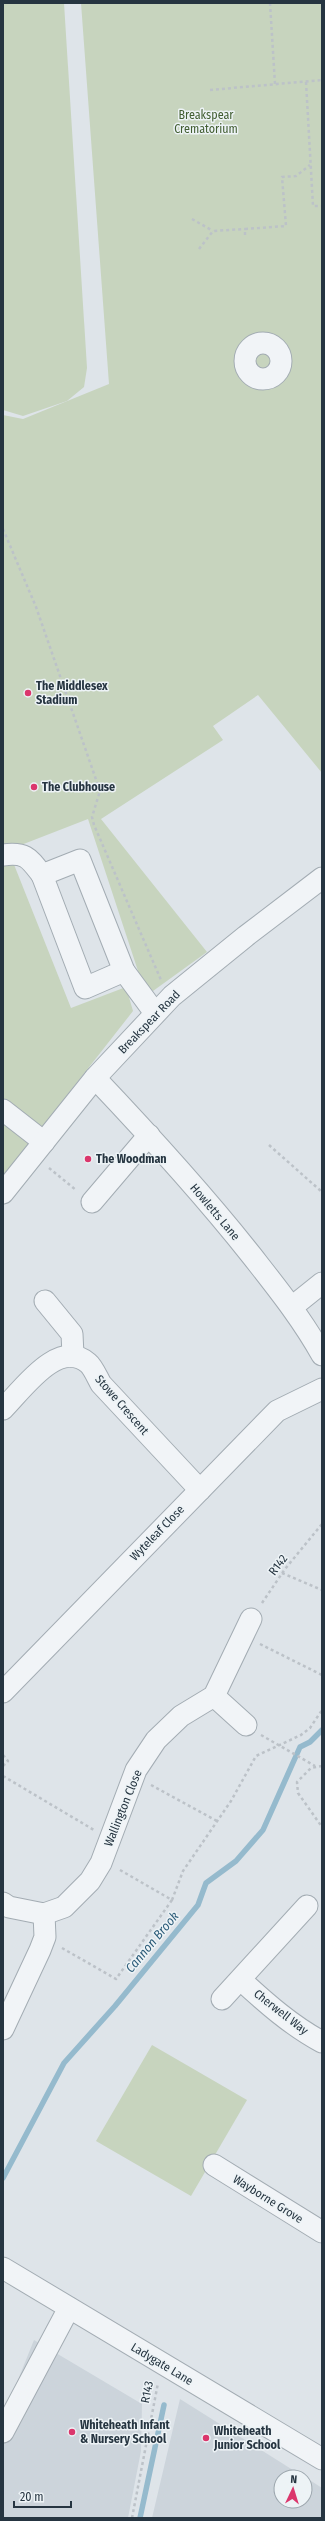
<svg xmlns="http://www.w3.org/2000/svg" width="325" height="2521" font-family="'Fira Sans Condensed',sans-serif">
	<style>
		.built { fill: #ccd4db }
		.green { fill: #c7d4be }
		.lines { fill: none; stroke-linecap: round; stroke-linejoin: round }
		.stream { stroke: #95bacd; stroke-width: 5.5 }
		.minor-casing { stroke: #a3acb3; stroke-width: 23 }
		.path { stroke: #bcc2c8; stroke-width: 2.5; stroke-dasharray: 3 3; stroke-linecap: butt }
		.minor { stroke: #f1f4f7; stroke-width: 21 }
		.poi-dot { fill: #db366c; stroke: #edf3f6; stroke-width: 1.5 }
		.labels { text-anchor: middle; dominant-baseline: central; stroke-width: 3; stroke-linejoin: round; paint-order: stroke }
		.park-label { font-size: 12px; fill: #425e32; stroke: #edf3f6 }
		.poi-label { font-size: 12px; font-weight: bold; fill: #263541; stroke: #edf3f6; text-anchor: start }
		.street-label { font-size: 12px; fill: #263541; stroke: #edf3f6 }
		.water-label { font-size: 13px; font-style: italic; fill: #2c5c79; stroke: #edf3f6 }
	</style>
	<rect width="100%" height="100%" fill="#dee4e9"/>
	<g class="built">
		<path d="M34,2340L142,2404L141,2451L128,2518H3V2411L5,2412Z"/>
		<path d="M180,2399L304,2477H281V2501H305V2477L322,2488V2518H152Z"/>
	</g>
	<g class="green">
		<path d="M3,3H64L87,368L84,387L67,401L23,416L3,410Z"/>
		<path d="M81,3H322V773L258,695L213,726L223,740L101,819L207,952L153,991L140,977L88,819L3,852V415L23,419L109,384Z"/>
		<path d="M11,857L71,1008L126,987L133,1011L3,1177V860Z"/>
		<path d="M152,2045L247,2100L191,2196L96,2141Z"/>
	</g>
	<g class="lines">
		<g class="stream">
			<path d="M3,2178L64,2063L115,2006L198,1905L206,1883L236,1861L263,1830L300,1747L310,1742L322,1730"/>
			<path d="M140,2518L164,2405"/>
		</g>
		<g class="minor-casing">
			<g id="minor">
				<circle cx="263" cy="361" r="18"/>
				<path d="M3,855C26,852 29,858 42,875L80,860L124,971L155,1013"/>
				<path d="M42,875L85,988L124,971"/>
				<path d="M95,1078C150,1136 203,1194 252,1256C277,1288 302,1319 322,1355"/>
				<path d="M3,1110L44,1142"/>
				<path d="M3,1193L95,1078L172,996L246,936L322,878"/>
				<path d="M92,1202L149,1135"/>
				<path d="M45,1301L72,1334L73,1355"/>
				<path d="M292,1307L322,1283"/>
				<path d="M3,1409C23,1389 58,1338 88,1363C93,1367 97,1377 101,1384L200,1490"/>
				<path d="M3,1692L277,1411L322,1389"/>
				<path d="M214,1696L246,1725"/>
				<path d="M3,1903L9,1907L44,1914L64,1907L90,1881L101,1863L136,1770L156,1740L181,1716L214,1696L251,1619"/>
				<path d="M241,1980C266,2003 292,2026 322,2042"/>
				<path d="M222,1999L307,1906"/>
				<path d="M3,2029L40,1950L45,1937L44,1914"/>
				<path d="M214,2165L322,2232"/>
				<path d="M3,2268L322,2459"/>
				<path d="M3,2432L69,2308"/>
			</g>
		</g>
		<g class="path">
			<path d="M270,3L275,84"/>
			<path d="M306,82L313,206H322"/>
			<path d="M210,90L322,80"/>
			<path d="M192,219L213,231"/>
			<path d="M245,235V229L286,226L282,177L296,176L310,165"/>
			<path d="M199,249L213,231L245,229"/>
			<path d="M3,529L36,607L100,791L92,817L94,825L161,980"/>
			<path d="M269,1145L322,1192"/>
			<path d="M49,1168L76,1190"/>
			<path d="M282,1573L322,1590"/>
			<path d="M262,1603L285,1569L322,1524"/>
			<path d="M260,1644L322,1675"/>
			<path d="M261,1735L315,1766"/>
			<path d="M3,1755L8,1761L3,1766"/>
			<path d="M322,1766L311,1768L297,1782L298,1793L322,1827"/>
			<path d="M3,1776L94,1830"/>
			<path d="M151,1785L217,1821"/>
			<path d="M120,1870L172,1900L183,1871L231,1801L256,1756L301,1735L310,1728L322,1710"/>
			<path d="M62,1948L116,1979L172,1900"/>
			<path d="M132,2518L158,2383"/>
		</g>
		<use href="#minor" class="minor"/>
	</g>
	<g class="poi-dot">
		<circle cx="28" cy="693" r="4"/>
		<circle cx="34" cy="787" r="4"/>
		<circle cx="88" cy="1159" r="4"/>
		<circle cx="72" cy="2432" r="4"/>
		<circle cx="206" cy="2438" r="4"/>
	</g>
	<g class="labels">
		<g class="park-label">
			<text x="206" y="115">Breakspear<tspan x="206" dy="14">Crematorium</tspan></text>
		</g>
		<g class="poi-label">
			<text x="36" y="686">The Middlesex<tspan x="36" dy="14">Stadium</tspan></text>
			<text x="42" y="787">The Clubhouse</text>
			<text x="96" y="1159">The Woodman</text>
			<text x="80" y="2425">Whiteheath Infant<tspan x="80" dy="14">&amp; Nursery School</tspan></text>
			<text x="214" y="2431">Whiteheath<tspan x="214" dy="14">Junior School</tspan></text>
		</g>
		<g class="street-label">
			<text transform="translate(149 1022) rotate(-46)">Breakspear Road</text>
			<text transform="translate(215 1212) rotate(50)">Howletts Lane</text>
			<text transform="translate(122 1405) rotate(49)">Stowe Crescent</text>
			<text transform="translate(157 1533) rotate(-46)">Wyteleaf Close</text>
			<text transform="translate(278 1565) rotate(-53)">R142</text>
			<text transform="translate(123 1808) rotate(-68)">Wallington Close</text>
			<text transform="translate(281 2012) rotate(38)">Cherwell Way</text>
			<text transform="translate(268 2199) rotate(32)">Wayborne Grove</text>
			<text transform="translate(162 2364) rotate(31)">Ladygate Lane</text>
			<text transform="translate(147 2392) rotate(-79)">R143</text>
		</g>
		<g class="water-label">
			<text transform="translate(152 1942) rotate(-50)">Cannon Brook</text>
		</g>
	</g>
	<rect width="325" height="2521" fill="none" stroke="#263541" stroke-width="8"/>
	<g transform="translate(293 2489) rotate(4)"><circle r="19" fill="#edf3f6" stroke="#9da7ae"/>
	<path d="M0-3L7 15L0 10L-7 15Z" fill="#db366c"/>
	<text y="-6" font-size="11" font-weight="bold" text-anchor="middle" fill="#263541">N</text>
	</g>
	<path d="M14 2501v6h57v-6" fill="none" stroke="#263541" stroke-width="2"/>
	<text x="20" y="2501" font-size="12" fill="#263541" stroke="#edf3f6" stroke-width="3" paint-order="stroke">20 m</text>
</svg>
